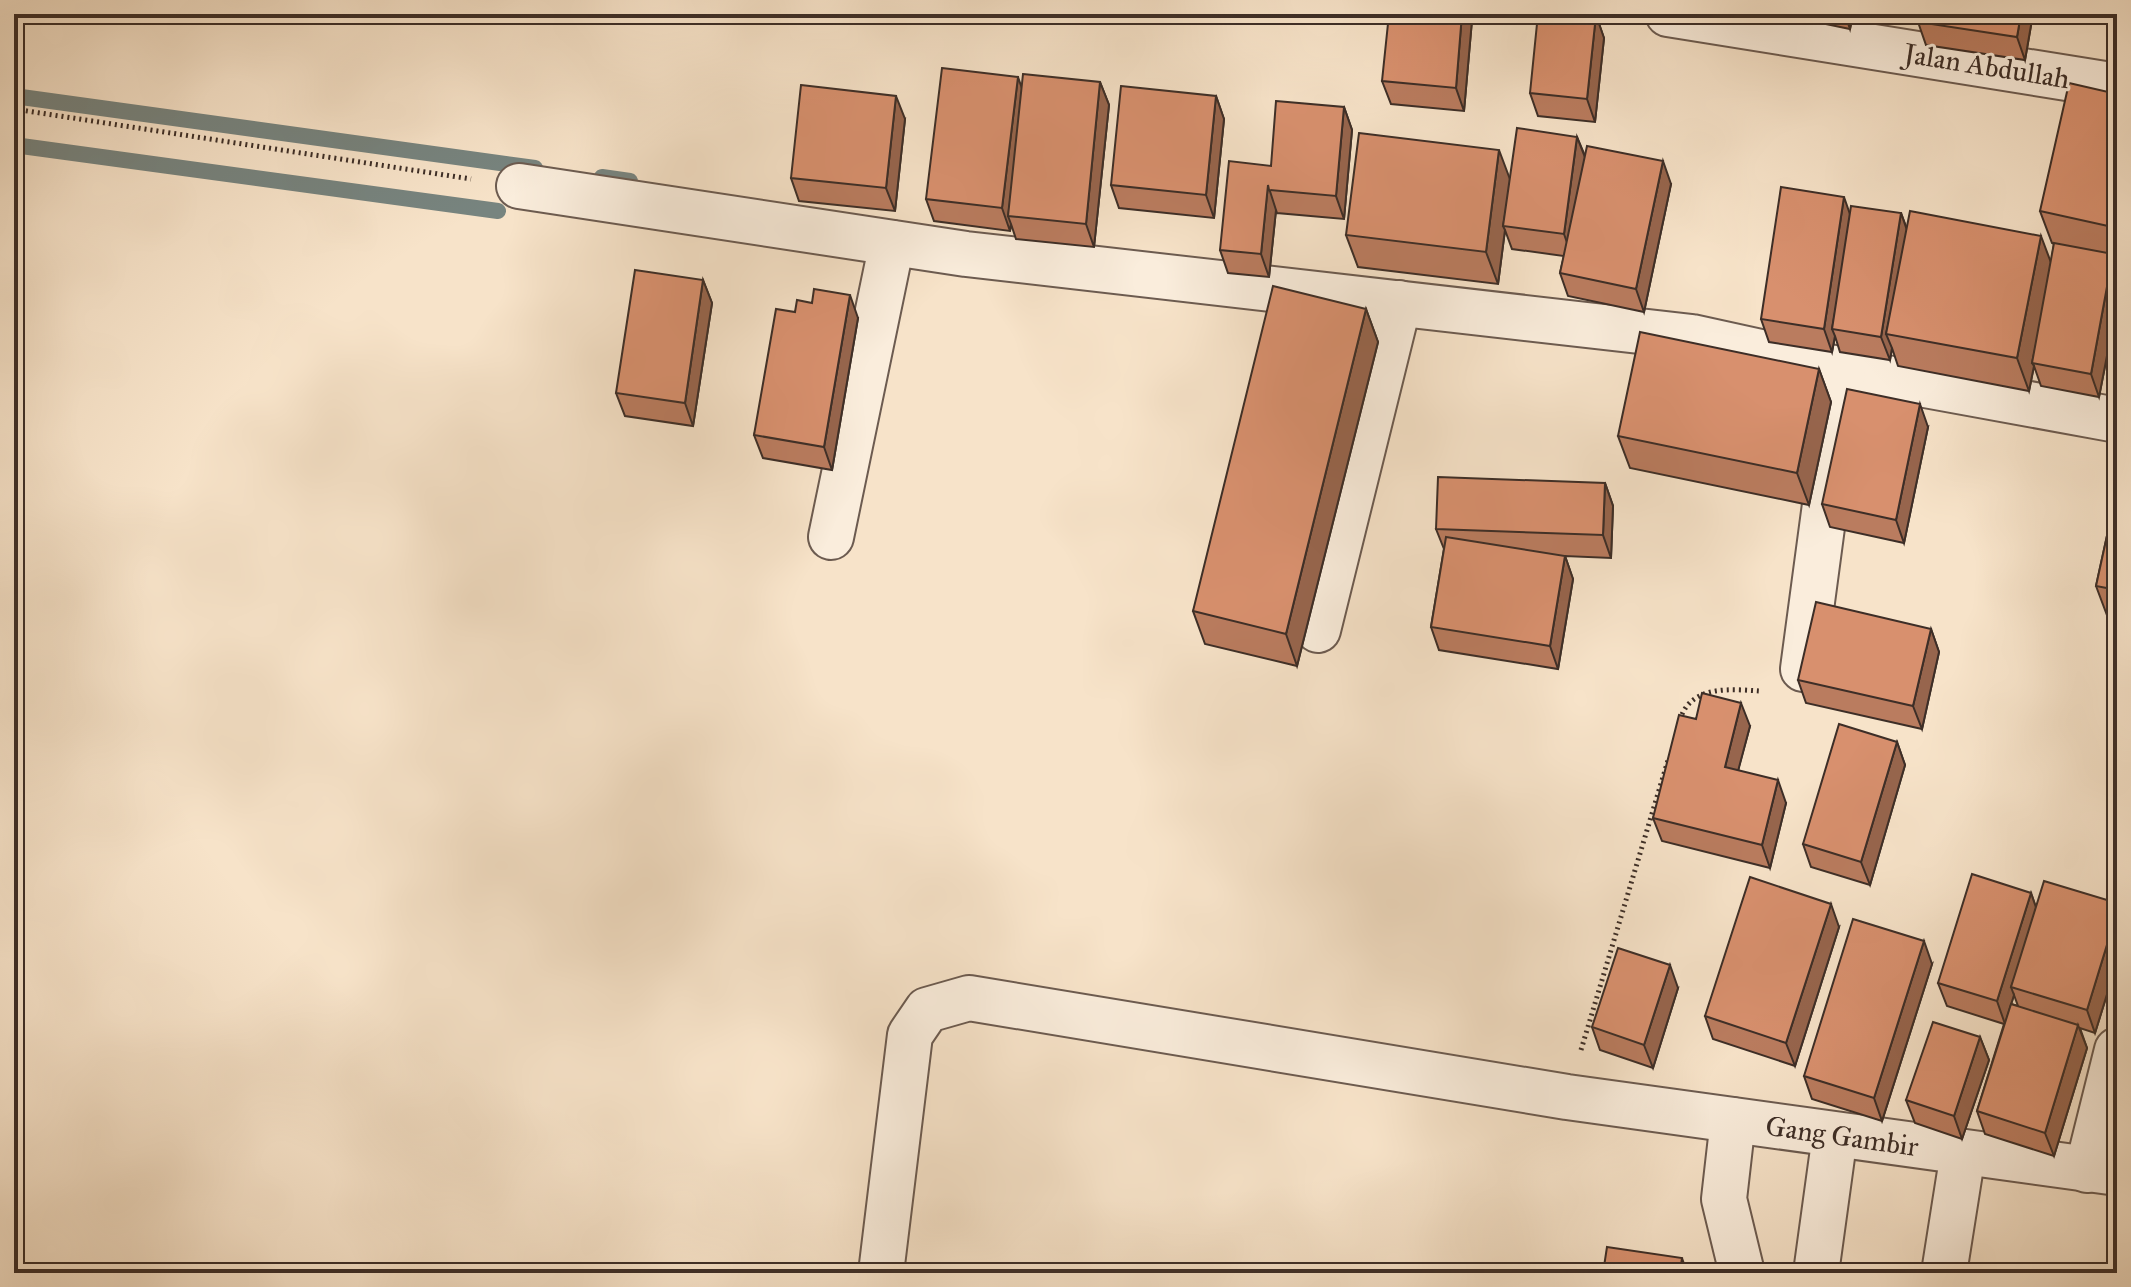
<svg xmlns="http://www.w3.org/2000/svg" width="2131" height="1287" font-family="'IM FELL Great Primer',serif">
	<style>
		.lines { fill: none; stroke-linecap: round; stroke-linejoin: round }
		.stream { stroke: #77847f; stroke-width: 16 }
		.minor-casing { stroke: #6c5b50; stroke-width: 48 }
		.path { stroke: #3d2e27; stroke-width: 5; stroke-dasharray: 2 4; stroke-linecap: butt }
		.minor { stroke: #faeddc; stroke-width: 44 }
		.wall { fill: #ba7c5f; stroke: #3d2e27; stroke-width: 2; fill-rule: evenodd }
		.shaded-wall { fill: #97654d; stroke: #3d2e27; stroke-width: 2 }
		.building { fill: #d8906e; stroke: #3d2e27; stroke-width: 2 }
		.labels { text-anchor: middle; dominant-baseline: central; stroke-width: 6; stroke-linejoin: round; paint-order: stroke }
		.street-label { font-size: 28px; fill: #3d2e27; stroke: #faeddc }
	</style>
	<rect width="100%" height="100%" fill="#f7e3c9"/>
	<filter id="stains"><feTurbulence type="fractalNoise" baseFrequency=".0025" numOctaves="4"/><feColorMatrix values="0 0 0 0 .2 0 0 0 0 .09 0 0 0 0 .02 0 0 0 .5 -.17"/></filter>
	<radialGradient id="worn" r=".72"><stop offset=".6" stop-color="#630" stop-opacity="0"/><stop offset="1" stop-color="#630" stop-opacity=".3"/></radialGradient>
	<g class="lines">
		<g class="stream">
			<path d="M14,96L535,168"/>
			<path d="M14,145L498,211"/>
			<path d="M602,177L630,181"/>
		</g>
		<g class="minor-casing">
			<g id="minor">
				<path d="M1668,14L2117,86"/>
				<path d="M519,186L966,254L1692,337L1843,370L2117,420"/>
				<path d="M831,537L892,243"/>
				<path d="M1318,630L1399,303"/>
				<path d="M1803,669L1843,370"/>
				<path d="M1733,1120L1724,1199L1742,1273"/>
				<path d="M2087,1170L2117,1050"/>
				<path d="M881,1273L910,1035L927,1010L969,998L1567,1097L2117,1173"/>
				<path d="M1816,1273L1835,1135"/>
				<path d="M1944,1273L1963,1153"/>
			</g>
		</g>
		<g class="path">
			<path d="M14,109L471,179"/>
			<path d="M1680,720C1690,685 1730,689 1759,691"/>
			<path d="M1581,1050L1669,757"/>
		</g>
		<use href="#minor" class="minor"/>
	</g>
	<g class="wall">
		<path d="M1758,14H1794L1793,20Z"/>
		<path d="M1804,14H1853L1850,29L1806,20Z"/>
		<path d="M1919,14H2033L2025,60L1926,45L1918,22Z"/>
		<path d="M1596,15L1604,38L1595,122L1538,116L1530,93Z"/>
		<path d="M1472,20L1464,111L1391,104L1382,81Z"/>
		<path d="M1100,82L1109,105L1094,247L1016,239L1011,224L1010,231L934,221L926,199L1021,86Z"/>
		<path d="M2117,94V258L2114,257L2117,265V344L2112,330L2099,397L2041,386L2034,366L2029,391L1898,366L1892,348L1890,360L1840,352L1835,336L1832,352L1769,342L1761,319L1850,214L1901,213L1907,229L2051,263L2054,244L2052,243L2040,211Z"/>
		<path d="M1216,96L1224,119L1214,218L1119,208L1111,185Z"/>
		<path d="M1344,107L1352,130L1344,219L1277,213L1276,210L1269,277L1228,273L1220,250L1271,166Z"/>
		<path d="M905,119L895,211L799,201L791,178Z"/>
		<path d="M1577,137L1585,156L1671,184L1644,312L1568,296L1560,273L1564,256L1512,249L1505,230L1498,284L1358,267L1346,235L1510,180Z"/>
		<path d="M703,280L712,303L693,426L625,416L616,393Z"/>
		<path d="M812,303L858,318L832,470L763,458L754,435L795,312Z"/>
		<path d="M1366,309L1378,342L1297,666L1205,644L1193,611Z"/>
		<path d="M1819,369L1831,402L1809,505L1630,468L1618,436Z"/>
		<path d="M1928,427L1904,543L1830,527L1822,504Z"/>
		<path d="M1605,483L1613,506L1611,558L1565,556L1573,579L1558,669L1439,650L1431,627L1444,549L1436,529Z"/>
		<path d="M2117,490V620L2108,618L2096,586Z"/>
		<path d="M1931,629L1939,652L1922,729L1806,703L1798,680Z"/>
		<path d="M1696,719L1750,726L1738,770L1786,803L1770,868L1662,841L1653,818Z"/>
		<path d="M1897,742L1905,765L1870,885L1811,867L1803,844Z"/>
		<path d="M2031,893L2036,908L2117,903V962L2095,1033L2080,1028L2087,1048L2054,1156L1985,1134L1977,1111L2004,1024L1947,1006L1938,983ZM2014,995L2018,1006L2011,1004Z"/>
		<path d="M1839,927L1795,1066L1713,1039L1705,1016Z"/>
		<path d="M1932,964L1882,1121L1812,1099L1804,1076Z"/>
		<path d="M1678,988L1653,1068L1600,1050L1592,1027Z"/>
		<path d="M1980,1037L1989,1060L1962,1139L1915,1123L1906,1100Z"/>
	</g>
	<g class="shaded-wall">
		<path d="M1462,14H1470L1472,20L1464,111L1456,88Z"/>
		<path d="M1847,14H1853L1850,29L1846,17Z"/>
		<path d="M2021,14H2033L2025,60L2017,37Z"/>
		<path d="M1596,15L1604,38L1595,122L1587,99Z"/>
		<path d="M1018,77L1026,100L1008,216L1011,224L1010,231L1002,208Z"/>
		<path d="M1100,82L1109,105L1094,247L1086,224Z"/>
		<path d="M896,96L905,119L895,211L886,188Z"/>
		<path d="M1216,96L1224,119L1214,218L1206,195Z"/>
		<path d="M1344,107L1352,130L1344,219L1336,196Z"/>
		<path d="M1577,137L1586,160L1572,257L1564,234Z"/>
		<path d="M1499,150L1511,182L1503,226L1505,230L1498,284L1486,252Z"/>
		<path d="M1663,161L1671,184L1644,312L1636,289Z"/>
		<path d="M1268,185L1276,210L1269,277L1261,254Z"/>
		<path d="M1844,197L1852,220L1832,329L1835,336L1832,352L1824,329Z"/>
		<path d="M1901,213L1909,236L1886,334L1892,348L1890,360L1881,337Z"/>
		<path d="M2041,236L2053,268L2032,363L2034,366L2029,391L2017,358Z"/>
		<path d="M2113,254L2117,265V301L2108,321L2112,330L2099,397L2091,374Z"/>
		<path d="M703,280L712,303L693,426L685,403Z"/>
		<path d="M850,295L858,318L832,470L824,447Z"/>
		<path d="M1366,309L1378,342L1297,666L1286,634Z"/>
		<path d="M1819,369L1831,402L1809,505L1797,473Z"/>
		<path d="M1920,404L1928,427L1904,543L1896,520Z"/>
		<path d="M1605,483L1613,506L1611,558L1603,535Z"/>
		<path d="M1565,556L1573,579L1558,669L1550,646Z"/>
		<path d="M1931,629L1939,652L1922,729L1913,706Z"/>
		<path d="M1741,703L1750,726L1733,790L1725,767Z"/>
		<path d="M1897,742L1905,765L1870,885L1861,862Z"/>
		<path d="M1778,780L1786,803L1770,868L1762,845Z"/>
		<path d="M2031,893L2039,916L2011,987L2014,995L2005,1024L1997,1001Z"/>
		<path d="M1831,904L1839,927L1795,1066L1786,1043Z"/>
		<path d="M2117,912V962L2095,1033L2087,1010Z"/>
		<path d="M1924,941L1932,964L1882,1121L1874,1098Z"/>
		<path d="M1670,965L1678,988L1653,1068L1644,1045Z"/>
		<path d="M2078,1025L2087,1048L2054,1156L2045,1133Z"/>
		<path d="M1980,1037L1989,1060L1962,1139L1954,1116Z"/>
		<path d="M1682,1258L1687,1273H1680Z"/>
	</g>
	<g class="building">
		<path d="M1389,14H1462L1456,88L1382,81Z"/>
		<path d="M1538,14L1596,15L1587,99L1530,93Z"/>
		<path d="M1919,14H2021L2017,37L1918,22Z"/>
		<path d="M942,68L1018,77L1002,208L926,199Z"/>
		<path d="M1023,74L1100,82L1086,224L1008,216Z"/>
		<path d="M2069,83L2117,94V228L2040,211Z"/>
		<path d="M801,85L896,96L886,188L791,178Z"/>
		<path d="M1121,86L1216,96L1206,195L1111,185Z"/>
		<path d="M1276,101L1344,107L1336,196L1269,190L1268,185L1261,254L1220,250L1229,161L1271,166Z"/>
		<path d="M1517,128L1577,137L1564,234L1503,226Z"/>
		<path d="M1359,133L1499,150L1486,252L1346,235Z"/>
		<path d="M1587,146L1663,161L1636,289L1560,273Z"/>
		<path d="M1781,187L1844,197L1824,329L1761,319Z"/>
		<path d="M1851,206L1901,213L1881,337L1832,329Z"/>
		<path d="M1910,211L2041,236L2017,358L1886,334Z"/>
		<path d="M2054,243L2113,254L2091,374L2032,363Z"/>
		<path d="M635,270L703,280L685,403L616,393Z"/>
		<path d="M2117,279V323L2108,321Z"/>
		<path d="M1273,286L1366,309L1286,634L1193,611Z"/>
		<path d="M814,289L850,295L824,447L754,435L776,309L795,312L797,300L812,303Z"/>
		<path d="M1640,332L1819,369L1797,473L1618,436Z"/>
		<path d="M1847,389L1920,404L1896,520L1822,504Z"/>
		<path d="M1438,477L1605,483L1603,535L1436,529Z"/>
		<path d="M2117,490V590L2096,586Z"/>
		<path d="M1446,537L1565,556L1550,646L1431,627Z"/>
		<path d="M1816,602L1931,629L1913,706L1798,680Z"/>
		<path d="M1702,693L1741,703L1725,767L1778,780L1762,845L1653,818L1679,715L1696,719Z"/>
		<path d="M1839,724L1897,742L1861,862L1803,844Z"/>
		<path d="M1972,874L2031,893L1997,1001L1938,983Z"/>
		<path d="M1750,877L1831,904L1786,1043L1705,1016Z"/>
		<path d="M2044,881L2117,903V912L2087,1010L2011,987Z"/>
		<path d="M1853,919L1924,941L1874,1098L1804,1076Z"/>
		<path d="M1618,948L1670,965L1644,1045L1592,1027Z"/>
		<path d="M2011,1004L2078,1025L2045,1133L1977,1111Z"/>
		<path d="M1933,1022L1980,1037L1954,1116L1906,1100Z"/>
		<path d="M1607,1247L1682,1258L1680,1273H1603Z"/>
	</g>
	<g class="labels">
		<g class="street-label">
			<text transform="translate(1987 66) rotate(9)">Jalan Abdullah</text>
			<text transform="translate(1842 1136) rotate(8)">Gang Gambir</text>
		</g>
	</g>
	<rect width="2131" height="1287" fill="none" stroke="#f7e3c9" stroke-width="48"/>
	<rect x="16" y="16" width="2099" height="1255" fill="none" stroke="#3d2e27" stroke-width="4"/>
	<rect x="24" y="24" width="2083" height="1239" fill="none" stroke="#3d2e27" stroke-width="2"/>
	<rect width="100%" height="100%" filter="url(#stains)"/>
	<rect width="100%" height="100%" fill="url(#worn)"/>
</svg>
